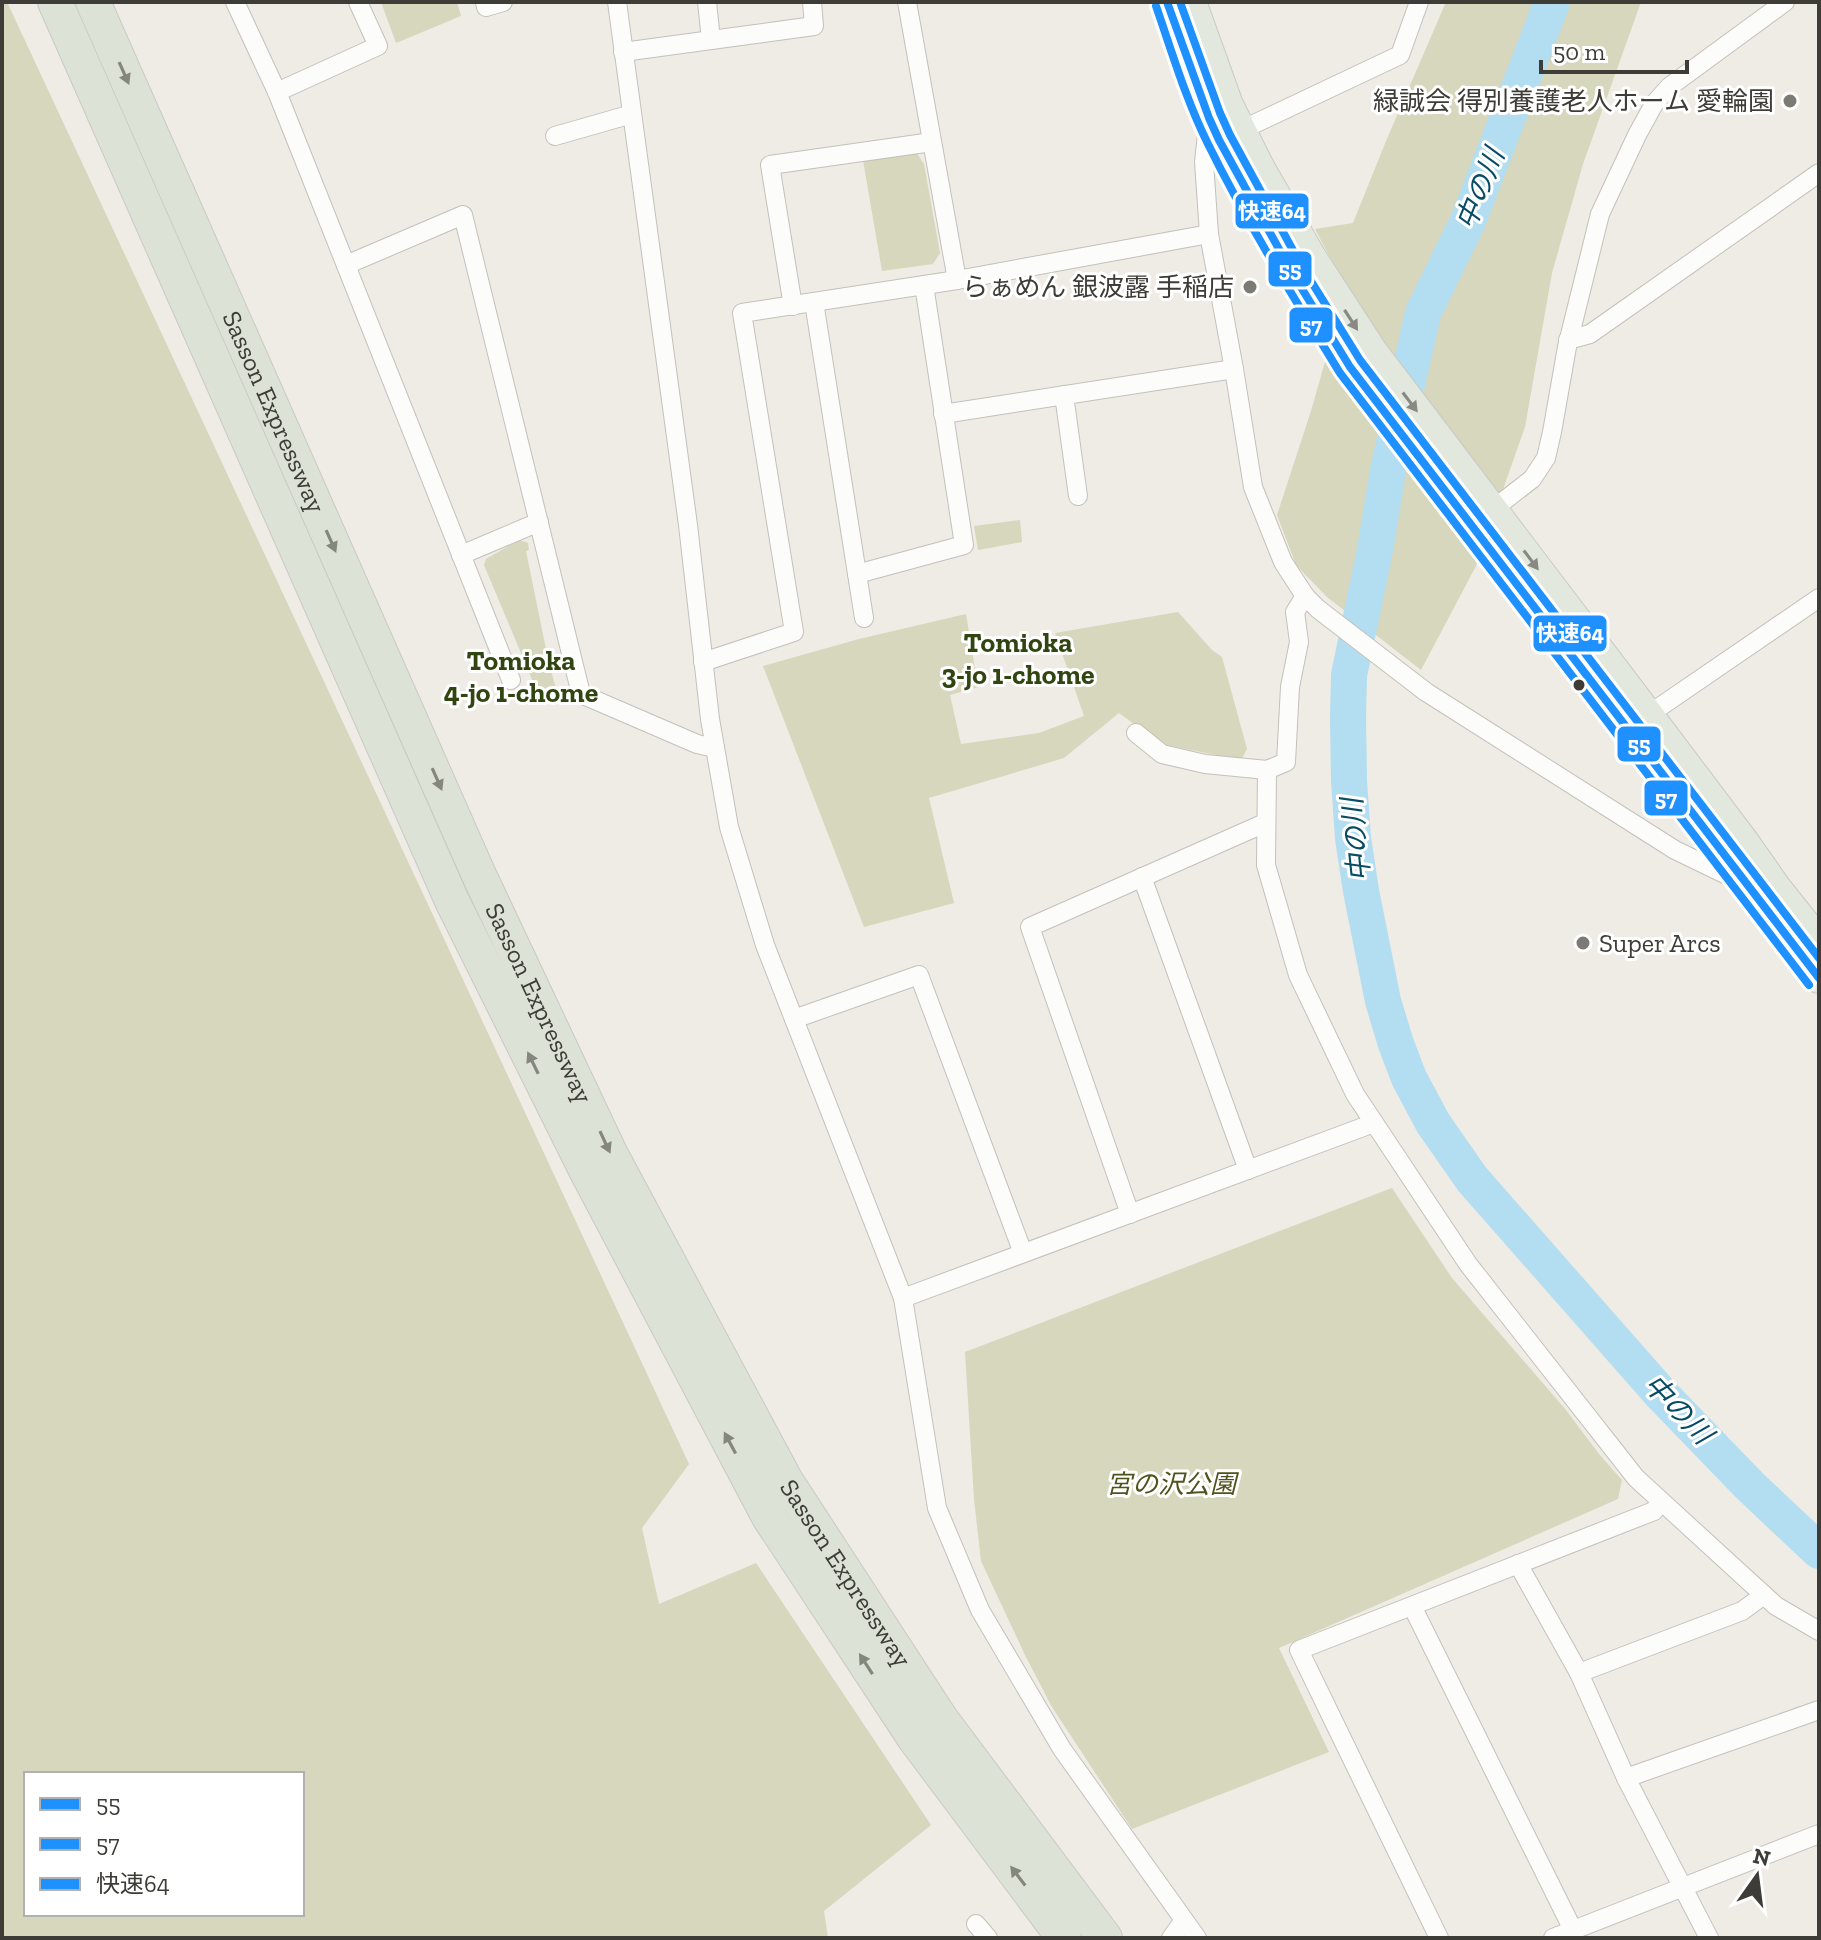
<svg xmlns="http://www.w3.org/2000/svg" width="1821" height="1940" font-family="'Zilla Slab','Noto Sans JP',serif">
	<style>
		.green { fill: #d6d7bc; fill-rule: evenodd }
		.lines { fill: none; stroke-linecap: round; stroke-linejoin: round }
		.river { stroke: #b3ddf1; stroke-width: 36 }
		.minor-casing { stroke: #c2c1ba; stroke-width: 20 }
		.trunk-casing { stroke: #cac9c6; stroke-width: 32 }
		.motorway-casing { stroke: #cac9c6; stroke-width: 36 }
		.minor { stroke: #fcfcfb; stroke-width: 18 }
		.trunk { stroke: #e2e8de; stroke-width: 30 }
		.motorway { stroke: #dce2d6; stroke-width: 34 }
		.bus-1-casing { stroke: #fff; stroke-width: 14 }
		.bus-2-casing { stroke: #fff; stroke-width: 14 }
		.bus-3-casing { stroke: #fff; stroke-width: 14 }
		.bus-1 { stroke: #1e90ff; stroke-width: 8 }
		.bus-2 { stroke: #1e90ff; stroke-width: 8 }
		.bus-3 { stroke: #1e90ff; stroke-width: 8 }
		.oneway { fill: #85877e }
		.oneway2 { fill: #878982 }
		.poi-dot { fill: #7b7a73; stroke: #fff; stroke-width: 3 }
		.bus-dot { fill: #3d3c36; stroke: #fff; stroke-width: 3 }
		.labels { text-anchor: middle; dominant-baseline: central; stroke-width: 6; stroke-linejoin: round; paint-order: stroke }
		.poi-label { font-size: 26px; fill: #3d3c36; stroke: #fff; text-anchor: end }
		.street-label { font-size: 26px; fill: #3d3c36; stroke: #fff }
		.park-label { font-size: 26px; font-style: italic; fill: #51531d; stroke: #fff }
		.water-label { font-size: 28px; font-style: italic; fill: #084b65; stroke: #fff }
		.neighbourhood-label { font-size: 28px; font-weight: bold; fill: #314511; stroke: #fff }
		.line-badge { stroke: #fff; stroke-width: 3 }
		.badge-label { font-size: 22px; text-anchor: middle; font-weight: bold; fill: #fff }
	</style>
	<rect width="100%" height="100%" fill="#eeece4"/>
	<g class="green">
		<path d="M2,2H7L689,1464L642,1528L659,1604L756,1563L931,1825L824,1911L828,1938H2ZM302,1774V1914H26V1774Z"/>
		<path d="M381,2H457L461,16L396,43Z"/>
		<path d="M1446,2H1641L1583,164L1552,273L1525,427L1476,566L1421,670L1327,597L1296,565L1277,515L1311,411L1346,288L1315,229L1353,223L1386,141Z"/>
		<path d="M916,152L924,164L940,253L933,264L882,271L863,160Z"/>
		<path d="M1020,520L1022,542L978,550L974,526Z"/>
		<path d="M519,540L528,543L529,550L526,551L549,664L558,695L536,689L484,565L486,559Z"/>
		<path d="M1178,612L1212,650L1222,657L1247,749L1241,760L1161,744L1119,713L1064,758L929,798L954,903L864,927L763,666L859,639L966,614L978,687L950,695L961,744L1039,733L1084,716L1055,633Z"/>
		<path d="M1392,1188L1452,1278L1566,1410L1599,1454L1622,1480L1618,1499L1279,1648L1329,1752L1132,1829L1052,1707L1026,1657L981,1561L974,1499L965,1352Z"/>
	</g>
	<g class="lines">
		<path class="river" d="M1552,2L1468,221L1423,313L1388,470L1375,550L1349,675L1348,718L1349,781L1353,838L1361,891L1383,1001L1396,1044L1409,1078L1433,1123L1472,1179L1662,1395L1750,1486L1819,1551"/>
		<g class="minor-casing">
			<g id="minor">
				<path d="M235,2L277,92L511,680"/>
				<path d="M485,2L486,7L503,2"/>
				<path d="M617,2L688,525L710,719L729,827L765,945L903,1298L937,1508L980,1610L1062,1749L1197,1938"/>
				<path d="M707,2L711,40"/>
				<path d="M907,2L957,280"/>
				<path d="M623,52L814,26L812,2"/>
				<path d="M277,92L378,46L358,2"/>
				<path d="M1208,125L1204,162L1209,234L1234,369L1253,487L1283,562L1305,596L1318,609L1426,692L1675,850L1737,880"/>
				<path d="M1233,134L1400,55L1419,2"/>
				<path d="M555,136L632,114"/>
				<path d="M346,265L463,215L581,694L697,744L715,748"/>
				<path d="M814,302L864,618"/>
				<path d="M793,306L770,165L932,142"/>
				<path d="M1568,340L1590,334L1819,173"/>
				<path d="M1064,395L1078,496"/>
				<path d="M943,414L1234,369"/>
				<path d="M1487,514L1532,479L1546,458L1552,432L1567,347L1600,214L1637,135L1654,104L1669,87L1785,2"/>
				<path d="M461,555L539,522"/>
				<path d="M857,574L964,545L924,285"/>
				<path d="M703,662L794,632L742,313L957,280L1209,234"/>
				<path d="M1648,715L1819,598"/>
				<path d="M1136,733L1162,754L1205,764L1267,770L1286,762L1290,687L1299,642L1295,612L1305,596"/>
				<path d="M1267,770L1266,865L1298,975L1355,1094L1468,1264L1636,1478L1776,1606L1819,1631"/>
				<path d="M1142,877L1248,1170"/>
				<path d="M794,1019L919,975L1023,1253"/>
				<path d="M1130,1214L1030,927L1265,823"/>
				<path d="M903,1298L1374,1123"/>
				<path d="M1518,1564L1579,1673L1626,1778L1709,1938"/>
				<path d="M1412,1606L1573,1930"/>
				<path d="M1579,1673L1742,1611L1764,1595"/>
				<path d="M1626,1778L1819,1710"/>
				<path d="M976,1924L988,1938"/>
				<path d="M1171,1938L1184,1920"/>
				<path d="M1439,1938L1299,1650L1654,1511L1661,1501"/>
				<path d="M1553,1938L1819,1834"/>
			</g>
		</g>
		<g class="trunk-casing">
			<g id="trunk">
				<path d="M1167,2L1209,118L1219,140L1291,271L1350,367L1819,978"/>
				<path d="M1191,2L1228,105L1260,169L1312,259L1371,350L1648,715L1743,841L1776,888L1819,942"/>
			</g>
		</g>
		<g class="motorway-casing">
			<g id="motorway">
				<path d="M55,2L452,901L587,1172L769,1517L915,1739L1064,1938"/>
				<path id="s1" d="M93,2L479,875L610,1153L786,1481L941,1719L1105,1938"/>
			</g>
		</g>
		<use href="#minor" class="minor"/>
		<use href="#trunk" class="trunk"/>
		<use href="#motorway" class="motorway"/>
		<g class="bus-1-casing">
			<path id="bus-1" d="M1167,2L1209,118L1219,140L1291,271L1350,367L1819,978"/>
		</g>
		<g class="bus-2-casing">
			<path id="bus-2" d="M1156,6C1172,52 1186,100 1208,144C1247,223 1294,298 1340,373L1809,985"/>
		</g>
		<g class="bus-3-casing">
			<path id="bus-3" d="M1180,2L1220,113L1230,135L1301,265L1360,360L1819,958"/>
		</g>
		<use href="#bus-1" class="bus-1"/>
		<use href="#bus-2" class="bus-2"/>
		<use href="#bus-3" class="bus-3"/>
	</g>
	<defs><path id="oneway-solid" d="M-6-.8H1V-3.2L6.5 0L1 3.2V.8H-6Z" transform="scale(2)"/></defs>
	<g class="oneway">
		<use href="#oneway-solid" transform="translate(124 73) rotate(66)"/>
		<use href="#oneway-solid" transform="translate(331 541) rotate(66)"/>
		<use href="#oneway-solid" transform="translate(437 779) rotate(66)"/>
		<use href="#oneway-solid" transform="translate(533 1063) rotate(-116)"/>
		<use href="#oneway-solid" transform="translate(605 1142) rotate(65)"/>
		<use href="#oneway-solid" transform="translate(730 1443) rotate(-118)"/>
		<use href="#oneway-solid" transform="translate(866 1664) rotate(-123)"/>
		<use href="#oneway-solid" transform="translate(1018 1876) rotate(-127)"/>
	</g>
	<g class="oneway2">
		<use href="#oneway-solid" transform="translate(1351 320) rotate(57)"/>
		<use href="#oneway-solid" transform="translate(1410 402) rotate(53)"/>
		<use href="#oneway-solid" transform="translate(1531 560) rotate(53)"/>
	</g>
	<g class="poi-dot">
		<circle cx="1790" cy="101" r="8"/>
		<circle cx="1250" cy="287" r="8"/>
		<circle cx="1583" cy="943" r="8"/>
	</g>
	<circle class="bus-dot" cx="1579" cy="685" r="7"/>
	<g class="labels">
		<g class="poi-label">
			<text x="1774" y="101">緑誠会 得別養護老人ホーム 愛輪園</text>
			<text x="1234" y="287">らぁめん 銀波露 手稲店</text>
			<text x="1599" y="943" text-anchor="start">Super Arcs</text>
		</g>
		<g class="street-label">
			<text stroke="none"><textPath href="#s1" startOffset="448">Sasson Expressway</textPath></text>
			<text stroke="none"><textPath href="#s1" startOffset="1096">Sasson Expressway</textPath></text>
			<text stroke="none"><textPath href="#s1" startOffset="1744">Sasson Expressway</textPath></text>
		</g>
		<g class="park-label">
			<text x="1171" y="1484">宮の沢公園</text>
		</g>
		<g class="water-label">
			<text transform="translate(1480 189) rotate(-68)">中の川</text>
			<text transform="translate(1356 840) rotate(-96)">中の川</text>
			<text transform="translate(1678 1409) rotate(46)">中の川</text>
		</g>
		<g class="neighbourhood-label">
			<text x="1018" y="642">Tomioka<tspan x="1018" dy="32">3-jo 1-chome</tspan></text>
			<text x="521" y="660">Tomioka<tspan x="521" dy="32">4-jo 1-chome</tspan></text>
		</g>
	</g>
	<g class="line-badge">
		<rect x="1234" y="192" width="76" height="38" rx="8" fill="#1e90ff"/>
		<rect x="1267" y="250" width="46" height="38" rx="8" fill="#1e90ff"/>
		<rect x="1288" y="306" width="46" height="38" rx="8" fill="#1e90ff"/>
		<rect x="1532" y="614" width="76" height="39" rx="8" fill="#1e90ff"/>
		<rect x="1616" y="725" width="46" height="38" rx="8" fill="#1e90ff"/>
		<rect x="1643" y="779" width="46" height="38" rx="8" fill="#1e90ff"/>
	</g>
	<g class="badge-label">
		<text x="1272" y="219">快速64</text>
		<text x="1290" y="277">55</text>
		<text x="1311" y="333">57</text>
		<text x="1570" y="641">快速64</text>
		<text x="1639" y="752">55</text>
		<text x="1666" y="806">57</text>
	</g>
	<rect width="1821" height="1940" fill="none" stroke="#3d3c36" stroke-width="8"/>
	<rect x="24" y="1772" width="280" height="144" fill="#ffffff" stroke="#b1b1af" stroke-width="2"/>
	<rect x="40" y="1798" width="40" height="12" fill="#1e90ff" stroke="#b1b1af" stroke-width="2"/>
	<text x="96" y="1812" font-size="24" fill="#3d3c36">55</text>
	<rect x="40" y="1838" width="40" height="12" fill="#1e90ff" stroke="#b1b1af" stroke-width="2"/>
	<text x="96" y="1852" font-size="24" fill="#3d3c36">57</text>
	<rect x="40" y="1878" width="40" height="12" fill="#1e90ff" stroke="#b1b1af" stroke-width="2"/>
	<text x="96" y="1892" font-size="24" fill="#3d3c36">快速64</text>
	<g transform="translate(1757 1876) rotate(14)" stroke="#ffffff" stroke-width="6" paint-order="stroke">
	<path d="M0-6L14 30L0 20L-14 30Z" fill="#3d3c36"/>
	<text y="-12" font-size="22" font-weight="bold" text-anchor="middle" fill="#3d3c36">N</text>
	</g>
	<path d="M1541 60v12h146v-12" fill="none" stroke="#3d3c36" stroke-width="4"/>
	<text x="1553" y="60" font-size="24" fill="#3d3c36" stroke="#ffffff" stroke-width="6" paint-order="stroke">50 m</text>
</svg>
